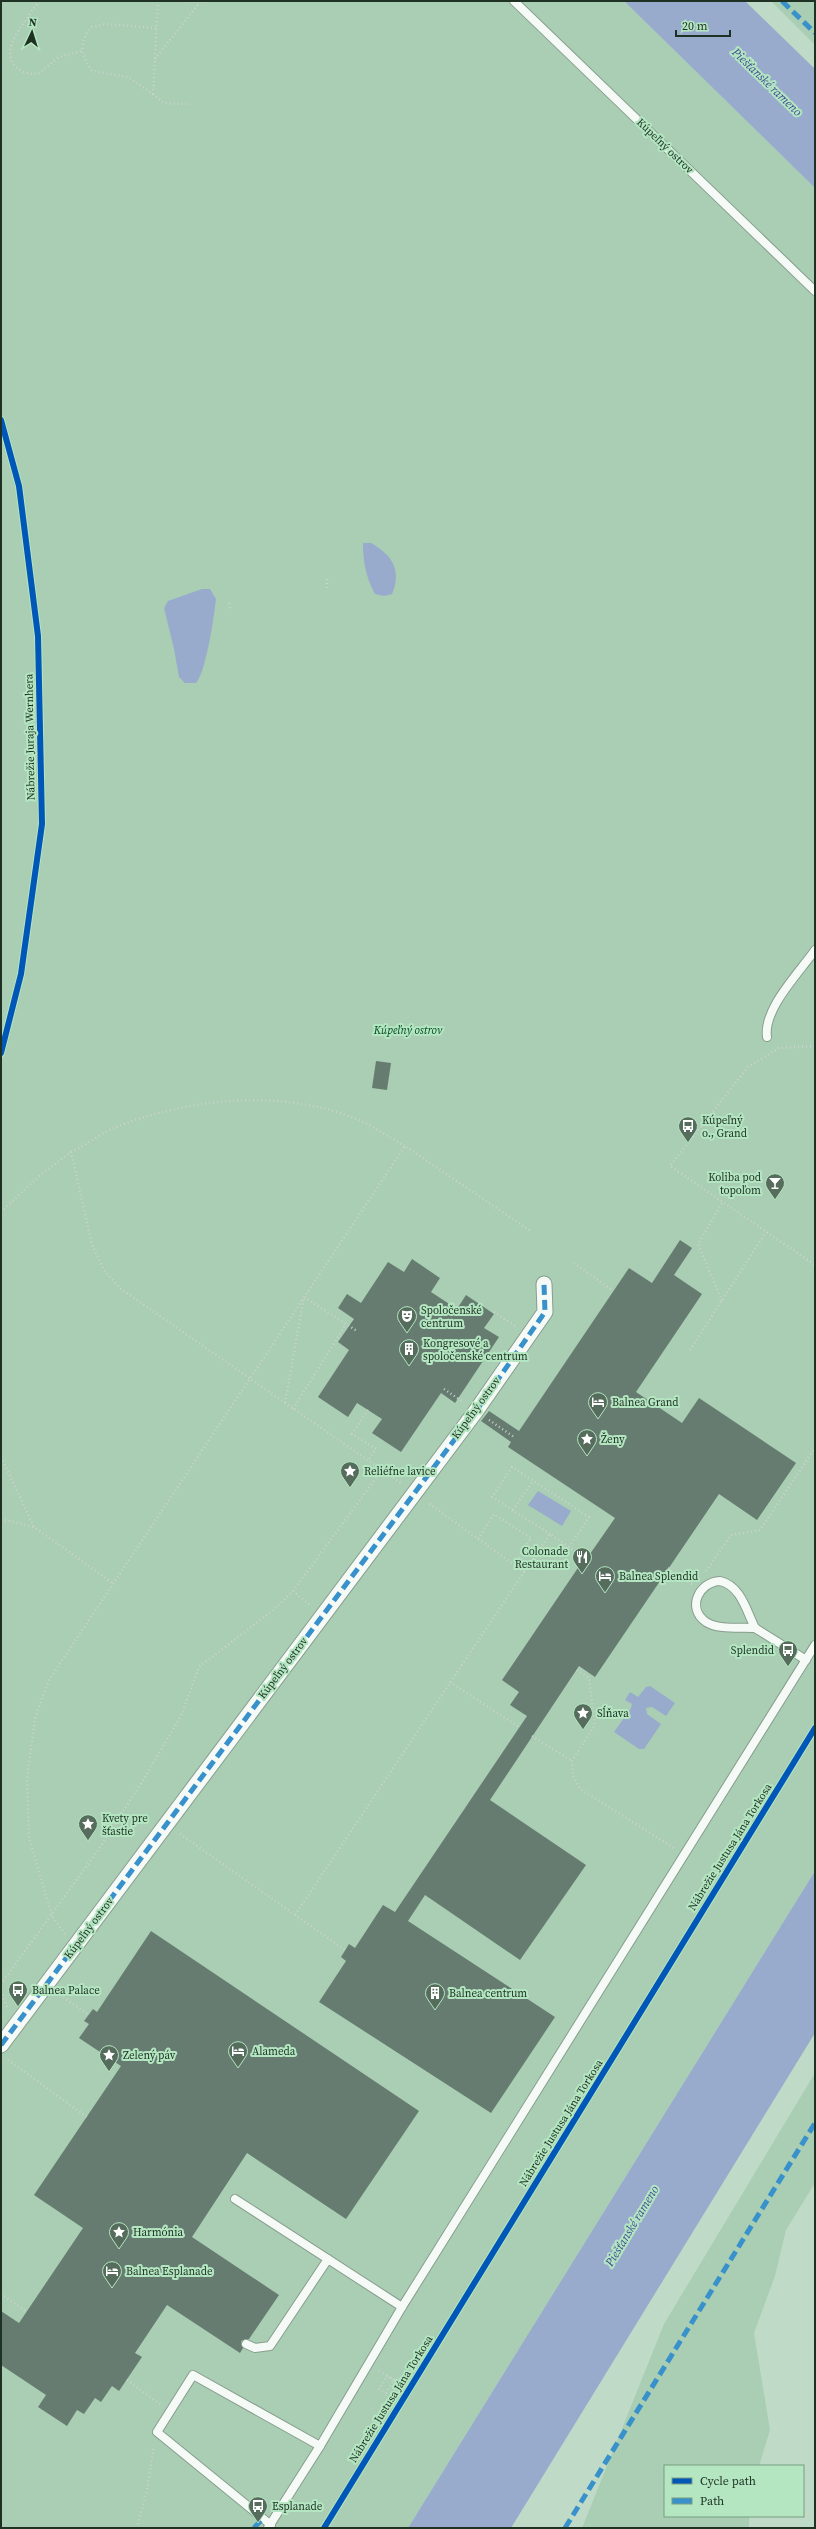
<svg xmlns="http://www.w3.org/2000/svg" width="816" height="2529" font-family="'Source Serif 4',serif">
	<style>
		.green { fill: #a9ceb3 }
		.water { fill: #98abcd }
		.building { fill: #667c71 }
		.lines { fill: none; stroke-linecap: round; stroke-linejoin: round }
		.lane-casing { stroke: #889d8e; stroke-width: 10 }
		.street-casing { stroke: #889d8e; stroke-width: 17 }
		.path { stroke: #cbd3cd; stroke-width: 2.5; stroke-dasharray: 1 3; stroke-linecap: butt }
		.lane { stroke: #f5faf7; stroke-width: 8 }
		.street { stroke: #f5faf7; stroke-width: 15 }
		.path-bridge { stroke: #cbd3cd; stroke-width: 2.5; stroke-dasharray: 1 3; stroke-linecap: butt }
		.quiet { stroke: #3891cb; stroke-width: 5; stroke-dasharray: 10 5; stroke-linecap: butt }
		.cycleway-casing { stroke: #b4e6c1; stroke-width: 8 }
		.cycleway { stroke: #0057b8; stroke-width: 6 }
		.labels { text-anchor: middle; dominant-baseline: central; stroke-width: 4; stroke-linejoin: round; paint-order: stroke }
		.street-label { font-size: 11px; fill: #1e3123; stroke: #b4e6c1 }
		.park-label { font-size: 11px; font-style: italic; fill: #004922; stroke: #b4e6c1 }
		.poi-label { font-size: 11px; fill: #1e3123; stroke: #b4e6c1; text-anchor: start }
		.water-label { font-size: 12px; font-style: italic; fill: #404e95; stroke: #b4e6c1 }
	</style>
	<rect width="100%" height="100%" fill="#bfdbc7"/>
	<g class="green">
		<path d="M1,1H624L815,188V1871L408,2528H1Z"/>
		<path d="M771,1H815V45Z"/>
		<path d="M815,2073V2183L786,2230L775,2276L754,2333L770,2430L759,2466H665V2516H749V2528H582L664,2324Z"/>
	</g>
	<g class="water">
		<path d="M624,1H745L815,69V188Z"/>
		<path d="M363,543H371C392,555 402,570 392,594L384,596L375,594C366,578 363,562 363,543Z"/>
		<path d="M202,589H210L216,599C214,617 206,672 196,683H185L179,677L174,649L164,608L168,601Z"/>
		<path d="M538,1491L571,1511L562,1526L528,1505Z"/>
		<path d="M650,1686L675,1703L666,1716L652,1707L646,1708L647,1714L661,1724L644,1749H639L614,1732L631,1708L632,1704L625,1700L630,1692L638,1697L646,1687Z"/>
		<path d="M815,1871V2033L511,2528H408Z"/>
	</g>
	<g class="building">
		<path d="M376,1061L391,1063L387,1090L372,1088Z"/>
		<path d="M680,1240L692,1248L674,1275L702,1294L636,1392L682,1423L699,1398L796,1463L757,1520L719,1494L595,1677L579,1666L490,1800L586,1865L520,1960L425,1895L408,1921L555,2017L491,2113L319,2002L346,1961L341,1957L349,1944L355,1948L383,1905L395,1912L527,1716L510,1705L519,1692L502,1680L588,1553L590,1554L615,1518L508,1447L511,1442L481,1421L489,1411L519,1431L629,1268L652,1283Z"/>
		<path d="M412,1259L440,1278L431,1292L457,1309L466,1295L494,1314L484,1328L499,1337L455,1403L441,1393L401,1452L372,1433L382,1419L357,1403L348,1417L318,1397L349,1350L338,1342L354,1319L338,1308L347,1294L361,1303L388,1262L404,1272Z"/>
		<path d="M151,1931L419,2111L346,2219L247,2153L192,2237L279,2295L249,2339L241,2341L243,2348L240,2353L167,2305L135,2353L142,2357L119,2391L112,2386L101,2402L95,2398L84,2414L77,2410L67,2426L38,2407L46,2395L1,2365V2311L19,2323L83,2228L34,2195L121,2066L79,2038L89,2024L84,2021L93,2009L97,2012Z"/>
	</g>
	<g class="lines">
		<g class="lane-casing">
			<g id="lane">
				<path d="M514,1L815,291"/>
				<path d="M767,1037C763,1009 799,973 815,950"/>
				<path d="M720,1581C741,1586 746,1610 755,1628C741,1627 718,1630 706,1622C686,1608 699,1582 720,1581Z"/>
				<path d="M755,1628L806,1660"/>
				<path d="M235,2199L402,2307"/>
				<path d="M246,2344L255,2348L270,2346L328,2259"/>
				<path d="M271,2525L157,2432L193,2375L320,2446"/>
				<path d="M268,2528L320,2446L402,2307L815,1645"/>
			</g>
		</g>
		<g class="street-casing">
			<path id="street" d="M1,2045L476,1411L545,1312L544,1284"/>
		</g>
		<g class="path">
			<path d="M39,1C30,14 18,29 12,43C5,63 20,75 38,74L59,57L82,51"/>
			<path d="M181,1L200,2"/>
			<path d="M156,28L106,24L92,27C78,41 81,56 92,71L128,77L153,94C155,63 156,32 158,1"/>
			<path d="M155,59L200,2L210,1"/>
			<path d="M153,94L164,103L190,104"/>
			<path d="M1,420L19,486L38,636L42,824L21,974L1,1053"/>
			<path d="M327,579V589"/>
			<path d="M229,603L231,611"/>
			<path d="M815,1046L779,1048L748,1067L670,1166L815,1265"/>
			<path d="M71,1152C86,1145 101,1133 116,1127C185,1100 268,1090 340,1113C364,1120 384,1134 405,1146"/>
			<path d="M1,1212L39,1176L71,1152L92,1245L104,1270L121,1289L402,1484"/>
			<path d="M574,1263L613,1291"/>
			<path d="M722,1301L698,1244L722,1203"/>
			<path d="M494,1312L515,1326"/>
			<path d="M690,1350L766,1232"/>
			<path d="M444,1389L463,1402"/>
			<path d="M285,1403L304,1297L357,1331"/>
			<path d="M293,1409L346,1324"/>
			<path d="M368,1410L352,1434L376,1449L368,1461"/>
			<path d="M489,1420L514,1437"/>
			<path d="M1,1457L34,1527L114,1584"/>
			<path d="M513,1510L533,1481"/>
			<path d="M1,1519L34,1527"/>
			<path d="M550,1534L492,1497L512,1467L589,1517L569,1547"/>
			<path d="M478,1539L494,1514L531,1538L514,1565"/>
			<path d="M668,1568L692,1584"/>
			<path d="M706,1571L731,1535L760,1530L815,1448"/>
			<path d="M524,1572L550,1534L585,1558"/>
			<path d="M293,1591L311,1606"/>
			<path d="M577,1670L589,1678L595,1725L572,1761L573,1776L580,1789L674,1848"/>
			<path d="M450,1682L519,1727"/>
			<path d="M532,1736L572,1761"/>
			<path d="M180,1834L345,1950"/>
			<path d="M295,1915L524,1572L427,1502"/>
			<path d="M65,1934L52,1916L29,1838L27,1778L35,1718L49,1680L405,1146L532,1232"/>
			<path d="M1,1984L99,1849L145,1777L181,1716L199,1667L272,1611L293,1591L382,1470"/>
			<path d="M1,1991L8,2009"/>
			<path d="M60,1995L89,2015"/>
			<path d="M8,2060L87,2117"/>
			<path d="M1,2294L27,2312"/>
			<path d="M379,2371L394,2380L386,2393L379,2389L387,2376"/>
			<path d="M127,2380L160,2404"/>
			<path d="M396,2381L409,2389"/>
			<path d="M137,2528L147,2490L154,2446"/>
			<path d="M324,2528L815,1728"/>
		</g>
		<use href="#lane" class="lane"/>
		<use href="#street" class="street"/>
		<path class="path-bridge" d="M387,2376L396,2381"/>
		<g class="quiet">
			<path d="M782,1L815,33"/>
			<path d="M1,2045L476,1411L545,1312L544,1284"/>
			<path d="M254,2528L263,2518"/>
			<path d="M565,2528L815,2123"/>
		</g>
		<g class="cycleway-casing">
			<g id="cycleway">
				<path d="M1,420L19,486L38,636L42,824L21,974L1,1053"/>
				<path d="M324,2528L815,1728"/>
			</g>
		</g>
		<use href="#cycleway" class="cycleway"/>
	</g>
	<defs>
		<g id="bus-pin" transform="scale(1)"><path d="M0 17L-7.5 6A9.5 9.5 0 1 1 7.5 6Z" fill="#566c5c" stroke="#b4e6c1"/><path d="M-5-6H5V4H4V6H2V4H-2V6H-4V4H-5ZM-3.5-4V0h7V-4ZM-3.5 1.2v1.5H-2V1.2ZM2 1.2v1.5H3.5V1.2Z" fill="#fff"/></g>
		<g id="bar-pin" transform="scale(1)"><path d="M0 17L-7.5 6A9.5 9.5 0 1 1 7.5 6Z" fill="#566c5c" stroke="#b4e6c1"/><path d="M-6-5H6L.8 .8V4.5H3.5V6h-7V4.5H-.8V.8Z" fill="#fff"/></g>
		<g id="theatre-pin" transform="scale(1)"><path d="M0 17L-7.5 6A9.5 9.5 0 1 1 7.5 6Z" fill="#566c5c" stroke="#b4e6c1"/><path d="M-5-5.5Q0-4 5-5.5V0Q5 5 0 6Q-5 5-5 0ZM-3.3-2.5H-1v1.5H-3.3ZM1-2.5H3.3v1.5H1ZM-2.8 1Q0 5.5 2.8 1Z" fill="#fff"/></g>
		<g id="building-pin" transform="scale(1)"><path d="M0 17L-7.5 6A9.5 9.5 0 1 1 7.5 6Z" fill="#566c5c" stroke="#b4e6c1"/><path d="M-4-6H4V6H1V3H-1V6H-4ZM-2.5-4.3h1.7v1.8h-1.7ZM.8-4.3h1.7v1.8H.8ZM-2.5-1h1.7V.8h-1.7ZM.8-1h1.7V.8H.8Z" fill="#fff"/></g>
		<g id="hotel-pin" transform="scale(1)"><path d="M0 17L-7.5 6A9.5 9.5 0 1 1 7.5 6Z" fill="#566c5c" stroke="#b4e6c1"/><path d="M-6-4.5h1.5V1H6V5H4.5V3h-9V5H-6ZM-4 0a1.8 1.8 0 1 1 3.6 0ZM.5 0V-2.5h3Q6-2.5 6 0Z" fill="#fff"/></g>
		<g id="sight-pin" transform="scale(1)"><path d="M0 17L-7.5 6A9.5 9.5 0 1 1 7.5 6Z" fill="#566c5c" stroke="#b4e6c1"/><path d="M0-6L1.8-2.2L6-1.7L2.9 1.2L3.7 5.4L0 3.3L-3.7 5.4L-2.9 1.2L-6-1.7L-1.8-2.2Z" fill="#fff"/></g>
		<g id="restaurant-pin" transform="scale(1)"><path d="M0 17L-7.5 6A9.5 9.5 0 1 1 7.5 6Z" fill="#566c5c" stroke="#b4e6c1"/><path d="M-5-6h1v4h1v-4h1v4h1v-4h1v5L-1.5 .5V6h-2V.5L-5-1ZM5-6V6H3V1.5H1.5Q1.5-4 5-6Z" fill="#fff"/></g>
	</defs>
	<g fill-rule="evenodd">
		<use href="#bus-pin" x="688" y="1126"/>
		<use href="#bar-pin" x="775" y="1183"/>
		<use href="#theatre-pin" x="407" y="1316"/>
		<use href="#building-pin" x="409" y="1349"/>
		<use href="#hotel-pin" x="598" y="1402"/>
		<use href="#sight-pin" x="587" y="1439"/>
		<use href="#sight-pin" x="350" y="1471"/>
		<use href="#restaurant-pin" x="582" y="1557"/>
		<use href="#hotel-pin" x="605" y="1576"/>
		<use href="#bus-pin" x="788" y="1650"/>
		<use href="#sight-pin" x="583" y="1713"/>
		<use href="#sight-pin" x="88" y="1824"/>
		<use href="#bus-pin" x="18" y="1990"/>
		<use href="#building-pin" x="435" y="1993"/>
		<use href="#hotel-pin" x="238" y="2051"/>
		<use href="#sight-pin" x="109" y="2055"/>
		<use href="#sight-pin" x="119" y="2232"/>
		<use href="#hotel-pin" x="112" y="2271"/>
		<use href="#bus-pin" x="258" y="2506"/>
	</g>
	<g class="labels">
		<g class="street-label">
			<text transform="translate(665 146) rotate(44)">Kúpeľný ostrov</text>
			<text transform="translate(30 737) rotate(-91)">Nábrežie Juraja Wernhera</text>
			<text transform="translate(476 1408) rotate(-54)">Kúpeľný ostrov</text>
			<text transform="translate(283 1668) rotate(-53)">Kúpeľný ostrov</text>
			<text transform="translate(730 1847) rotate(-58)">Nábrežie Justusa Jána Torkosa</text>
			<text transform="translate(89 1928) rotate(-53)">Kúpeľný ostrov</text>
			<text transform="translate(561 2123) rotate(-58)">Nábrežie Justusa Jána Torkosa</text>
			<text transform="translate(391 2399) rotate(-58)">Nábrežie Justusa Jána Torkosa</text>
		</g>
		<g class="park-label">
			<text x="408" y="1030">Kúpeľný ostrov</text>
		</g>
		<g class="poi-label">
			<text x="702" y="1120">Kúpeľný<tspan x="702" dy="13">o., Grand</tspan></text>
			<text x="761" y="1177" text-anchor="end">Koliba pod<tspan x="761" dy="13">topoľom</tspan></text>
			<text x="421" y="1310">Spoločenské<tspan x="421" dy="13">centrum</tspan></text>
			<text x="423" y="1343">Kongresové a<tspan x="423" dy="13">spoločenské centrum</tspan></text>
			<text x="612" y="1402">Balnea Grand</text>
			<text x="601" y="1439">Ženy</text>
			<text x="364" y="1471">Reliéfne lavice</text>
			<text x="568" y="1551" text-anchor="end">Colonade<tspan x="568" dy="13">Restaurant</tspan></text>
			<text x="619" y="1576">Balnea Splendid</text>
			<text x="774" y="1650" text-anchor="end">Splendid</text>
			<text x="597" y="1713">Sĺňava</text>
			<text x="102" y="1818">Kvety pre<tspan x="102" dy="13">šťastie</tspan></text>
			<text x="32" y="1990">Balnea Palace</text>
			<text x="449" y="1993">Balnea centrum</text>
			<text x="252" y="2051">Alameda</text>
			<text x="123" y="2055">Zelený páv</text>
			<text x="133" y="2232">Harmónia</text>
			<text x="126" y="2271">Balnea Esplanade</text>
			<text x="272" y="2506">Esplanade</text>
		</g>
		<g class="water-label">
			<text transform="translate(767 82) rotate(44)">Piešťanské rameno</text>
			<text transform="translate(632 2226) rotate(-59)">Piešťanské rameno</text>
		</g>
	</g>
	<rect width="816" height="2529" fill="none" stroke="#1e3123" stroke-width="4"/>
	<rect x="664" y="2465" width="140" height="52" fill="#b4e6c1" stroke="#789e82"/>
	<rect x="672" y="2478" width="20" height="6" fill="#0057b8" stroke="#789e82"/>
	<text x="700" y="2485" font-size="12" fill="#1e3123">Cycle path</text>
	<rect x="672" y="2498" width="20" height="6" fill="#3891cb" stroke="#789e82"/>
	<text x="700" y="2505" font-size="12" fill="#1e3123">Path</text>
	<g transform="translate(32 32) rotate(4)" stroke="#b4e6c1" stroke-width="3" paint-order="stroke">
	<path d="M0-3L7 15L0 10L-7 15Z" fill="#1e3123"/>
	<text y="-6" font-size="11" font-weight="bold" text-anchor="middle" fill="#1e3123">N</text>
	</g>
	<path d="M676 30v6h54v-6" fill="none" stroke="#1e3123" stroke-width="2"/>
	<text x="682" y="30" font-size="12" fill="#1e3123" stroke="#b4e6c1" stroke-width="3" paint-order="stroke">20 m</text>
</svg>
